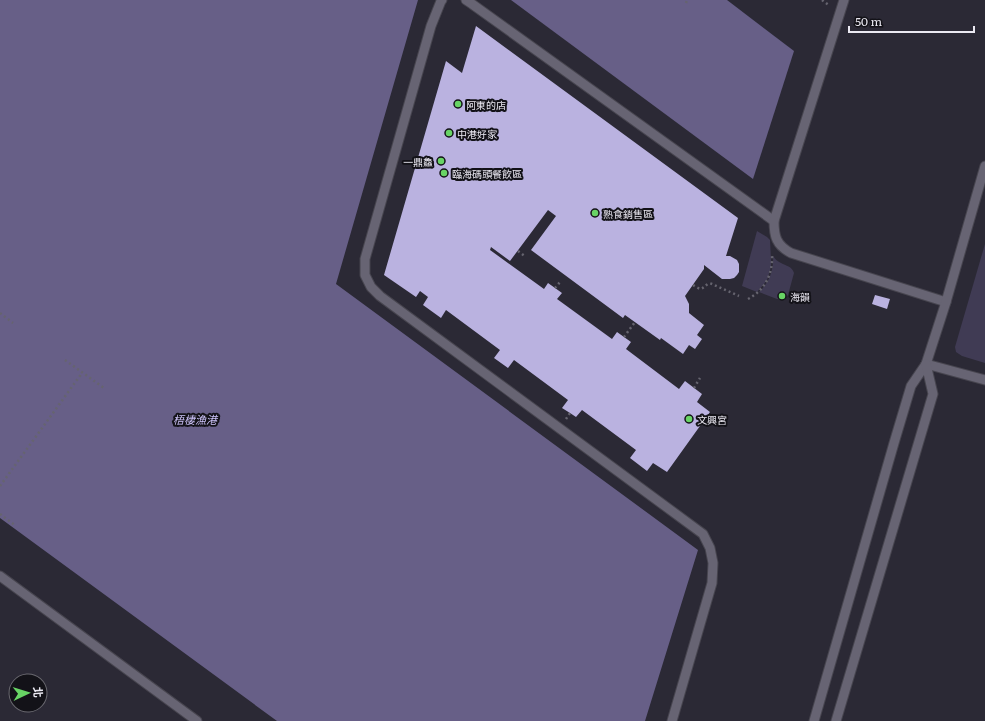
<svg xmlns="http://www.w3.org/2000/svg" width="985" height="721" font-family="Literata,'Noto Sans TC',serif">
	<style>
		.green { fill: #403b54 }
		.water { fill: #675f87 }
		.building { fill: #bab2e0 }
		.lines { fill: none; stroke-linecap: round; stroke-linejoin: round }
		.service-casing { stroke: #47454f; stroke-width: 11 }
		.path { stroke: #66646f; stroke-width: 2.5; stroke-dasharray: 2 3; stroke-linecap: butt }
		.service { stroke: #676473; stroke-width: 9 }
		.poi-dot { fill: #68d465; stroke: #131218; stroke-width: 1.5 }
		.labels { text-anchor: middle; dominant-baseline: central; stroke-width: 4; stroke-linejoin: round; paint-order: stroke }
		.poi-label { font-size: 10px; fill: #ebe9f2; stroke: #131218; text-anchor: start }
		.water-label { font-size: 11px; font-style: italic; fill: #cdc3f9; stroke: #131218 }
	</style>
	<rect width="100%" height="100%" fill="#2b2935"/>
	<g class="green">
		<path d="M757,231L767,237L770,240L771,260V267L767,280L764,284L757,292L742,286Z"/>
		<path d="M985,244V363L962,356L956,352L955,347Z"/>
		<path d="M773,256C775,259 777,261 781,263C786,266 792,266 794,273L788,295C785,299 782,300 777,299L759,292C769,283 774,270 773,256Z"/>
	</g>
	<g class="water">
		<path d="M0,0H418L336,284L698,550L645,721H277L0,518Z"/>
		<path d="M511,0H727L794,51L753,179Z"/>
	</g>
	<g class="building">
		<path d="M476,26L738,218L726,256H730L737,260L739,264V272L737,275L734,278L730,279H722L704,265V269L685,296L689,304V313L704,325L697,335L702,339L695,349L689,345L683,354L661,338L660,340L625,315L623,318L531,250L556,216L548,210L510,261L491,247L490,250L544,289L548,283L562,293L557,299L612,339L617,332L631,342L626,349L679,389L685,381L702,394L697,402L710,412L667,472L653,463L647,471L630,458L636,450L582,410L576,417L570,413L562,408L568,400L514,360L508,368L494,358L500,350L446,310L441,318L423,305L428,297L420,291L416,297L384,275L446,61L462,73Z"/>
		<path d="M875,295L890,299L887,309L872,304Z"/>
	</g>
	<g class="lines">
		<g class="service-casing">
			<g id="service">
				<path d="M442,0L441,1L431,26L365,259V275L371,287L380,296L703,534L710,548L713,563L712,583L672,721"/>
				<path d="M466,0L472,4L774,221"/>
				<path d="M844,0L774,221C774,236 776,245 791,253L946,302"/>
				<path d="M926,364L985,380"/>
				<path d="M0,576L197,721"/>
				<path d="M814,721L894,443L911,386L926,364L946,302L985,166"/>
				<path d="M836,721L933,394L926,364"/>
			</g>
		</g>
		<g class="path">
			<path d="M822,0L830,6"/>
			<path d="M686,3L687,0"/>
			<path d="M518,251L526,257"/>
			<path d="M693,285C702,291 701,289 709,283L712,284L739,296"/>
			<path d="M555,288L560,282"/>
			<path d="M748,299C765,290 773,274 772,255"/>
			<path d="M0,313L13,323"/>
			<path d="M624,337L635,322"/>
			<path d="M65,360L104,388"/>
			<path d="M694,388L700,378"/>
			<path d="M566,419L570,413"/>
			<path d="M0,486L82,373"/>
			<path d="M0,514L16,526"/>
		</g>
		<use href="#service" class="service"/>
	</g>
	<g class="poi-dot">
		<circle cx="458" cy="104" r="4"/>
		<circle cx="449" cy="133" r="4"/>
		<circle cx="441" cy="161" r="4"/>
		<circle cx="444" cy="173" r="4"/>
		<circle cx="595" cy="213" r="4"/>
		<circle cx="782" cy="296" r="4"/>
		<circle cx="689" cy="419" r="4"/>
	</g>
	<g class="labels">
		<g class="poi-label">
			<text x="466" y="104">阿東的店</text>
			<text x="457" y="133">中港好家</text>
			<text x="433" y="161" text-anchor="end">一鼎鱻</text>
			<text x="452" y="173">臨海碼頭餐飲區</text>
			<text x="603" y="213">熟食銷售區</text>
			<text x="790" y="296">海韻</text>
			<text x="697" y="419">文興宮</text>
		</g>
		<g class="water-label">
			<text x="195" y="419">梧棲漁港</text>
		</g>
	</g>
	<g transform="translate(28 693) rotate(86)"><circle r="19" fill="#131218" stroke="#69686f"/>
	<path d="M0-3L7 15L0 10L-7 15Z" fill="#68d465"/>
	<text y="-6" font-size="11" font-weight="bold" text-anchor="middle" fill="#ebe9f2">北</text>
	</g>
	<path d="M849 26v6h125v-6" fill="none" stroke="#ebe9f2" stroke-width="2"/>
	<text x="855" y="26" font-size="12" fill="#ebe9f2" stroke="#131218" stroke-width="3" paint-order="stroke">50 m</text>
</svg>
